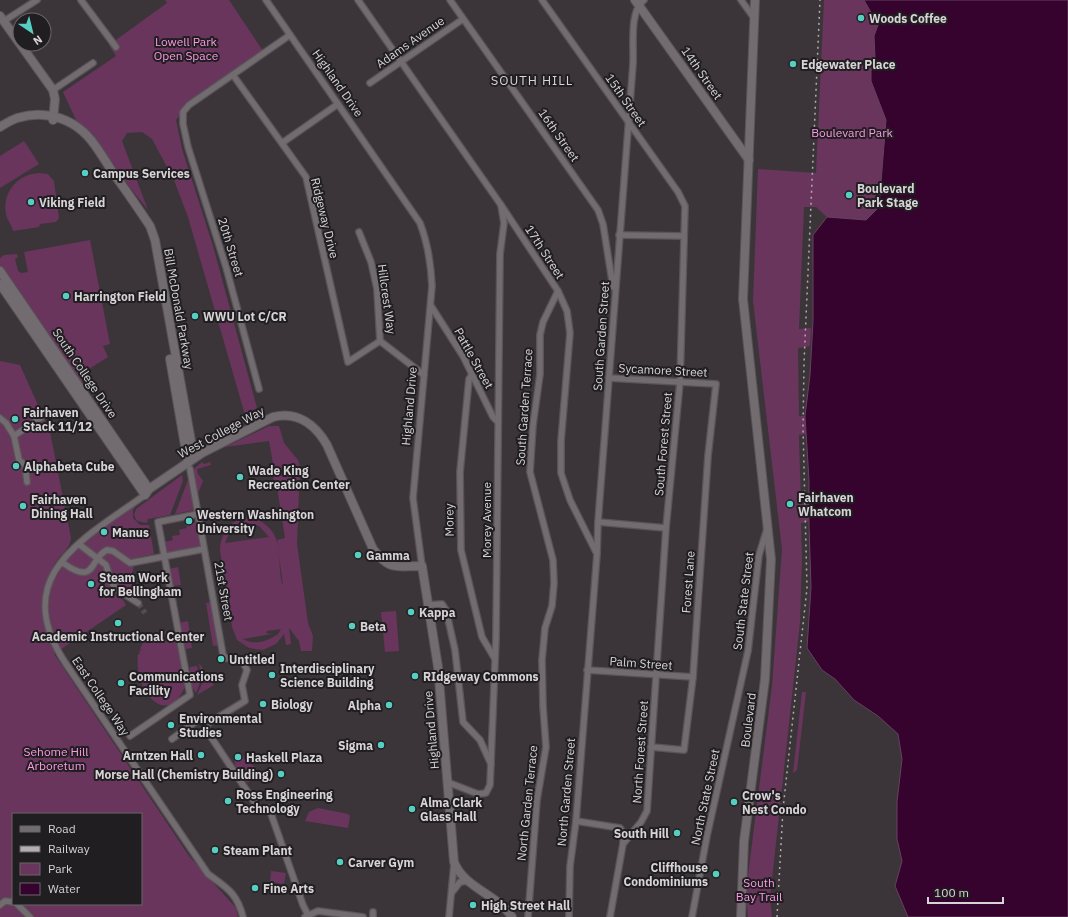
<svg xmlns="http://www.w3.org/2000/svg" width="1068" height="917" font-family="'IBM Plex Sans',sans-serif">
	<style>
		.green { fill: #69355d; fill-rule: evenodd }
		.water { fill: #36022e; stroke: #664160 }
		.lines { fill: none; stroke-linecap: round; stroke-linejoin: round }
		.street-tunnel { stroke: #524d51; stroke-width: 5.5; stroke-dasharray: 5.5 3; stroke-linecap: butt }
		.street-casing { stroke: #585457; stroke-width: 8 }
		.secondary-casing { stroke: #585457; stroke-width: 10 }
		.street { stroke: #726b70; stroke-width: 5.5 }
		.secondary { stroke: #726b70; stroke-width: 8 }
		.rail { stroke: #b1adb0; stroke-width: 1.5; stroke-dasharray: 2 4; stroke-linecap: butt }
		.poi-dot { fill: #57cec2; stroke: #201e20; stroke-width: 1.5 }
		.labels { text-anchor: middle; dominant-baseline: central; stroke-width: 4; stroke-linejoin: round; paint-order: stroke }
		.poi-label { font-size: 12px; font-weight: bold; fill: #d7d3d6; stroke: #201e20; text-anchor: start }
		.park-label { font-size: 12px; fill: #fc99e5; stroke: #201e20 }
		.street-label { font-size: 12px; fill: #d7d3d6; stroke: #201e20 }
		.neighbourhood-label { font-size: 13px; letter-spacing: 1px; fill: #d7d3d6; stroke: #201e20 }
	</style>
	<rect width="100%" height="100%" fill="#3b3539"/>
	<g class="green">
		<path d="M165,0H229L263,51L188,105L176,120L182,149L213,246L257,408L245,415L188,217L174,180L152,139L142,132L127,133L122,141L148,210L76,120L63,92L116,56L109,45L167,3Z"/>
		<path d="M824,0H864L878,25L874,36L875,57L872,67L871,81L886,120L879,207L866,220L827,217L816,207H804L799,329L811,328L810,346L798,348L799,416H805L806,434L799,435V438L801,504L809,503L808,522L801,523L802,558L800,622L770,898L772,917H748L746,891L772,686L782,549L753,301L758,169L816,173Z"/>
		<path d="M24,141L39,164L0,188V156Z"/>
		<path d="M39,173L48,174L54,181L59,218L56,222L40,224L39,227L13,231C12,225 7,220 6,214C2,192 18,174 39,173Z"/>
		<path d="M90,240L110,344L103,346L108,357L81,374L85,381L81,382L0,268V258L4,255L17,254L18,257L15,259L18,271L21,273L28,272L24,252Z"/>
		<path d="M0,361L20,365L50,432L71,538C70,551 56,556 52,570L57,576L63,565L79,573L98,562L103,563L114,594L123,600L126,605L54,654L189,856L236,908L238,917H0ZM13,814H141V904H13Z"/>
		<path d="M269,426H279L284,443L298,460L300,466L297,544L308,623L313,636L312,651H301L299,641L289,628L291,644L286,645L284,634L276,644L263,650L249,648L237,640L232,627L220,550C221,521 250,506 271,530C283,544 277,571 283,586L277,540L285,538L277,487L275,486L272,470L274,469L269,441L225,447ZM248,523L259,526L269,537L225,543L230,531L242,524L243,528L248,527ZM281,629L278,634C268,641 254,646 243,639L272,634L266,633L267,631Z"/>
		<path d="M202,462L204,464L210,462L211,465L197,469L198,474L203,481L197,496L193,470Z"/>
		<path d="M182,475L183,481L170,515L148,519L147,523L137,521L134,515L136,509Z"/>
		<path d="M188,480L195,510L175,514Z"/>
		<path d="M138,503L133,510V518L140,525H149L154,554L140,557V560L132,561L113,550L99,556L82,543Z"/>
		<path d="M197,522L201,545L199,548L166,555L164,542L173,540L172,536L180,535L179,530L187,528L186,524Z"/>
		<path d="M79,547L96,559L91,568L81,571L65,563V560Z"/>
		<path d="M107,551L135,563L132,573L136,589C118,597 109,573 101,559L103,553Z"/>
		<path d="M178,567L181,585L172,586L169,569Z"/>
		<path d="M211,602L220,645L213,646L206,603Z"/>
		<path d="M396,611L399,651L385,652L381,612Z"/>
		<path d="M188,621L192,648L186,649L179,623Z"/>
		<path d="M161,631L168,632L177,638L186,684C169,731 133,692 138,654H141L139,653L140,650L142,651L140,649C144,639 149,632 161,631Z"/>
		<path d="M199,663L214,685L197,695L202,684Z"/>
		<path d="M197,666L200,683L196,693C190,684 190,678 190,667Z"/>
		<path d="M802,692H806L797,770L793,773Z"/>
		<path d="M238,754L243,755L245,760L254,766L257,774L248,783C240,777 229,763 238,754Z"/>
		<path d="M318,808L348,814L350,816L348,828L305,821L309,812Z"/>
		<path d="M271,871L286,873L284,884L270,882Z"/>
	</g>
	<path class="water" d="M864,0H1068V917H908L895,886L902,861L897,839V802L902,759L898,734L878,716L854,700L835,679L822,670L807,648L811,587L809,524V480L805,416L810,375L813,321V235L827,217L866,220L879,207L886,120L871,81V71L875,57L874,36L878,25Z"/>
	<g class="lines">
		<path class="street-tunnel" d="M138,603L145,613"/>
		<g class="street-casing">
			<g id="street">
				<path d="M81,0L116,47"/>
				<path d="M266,0L420,223C428,244 431,264 432,286L413,498L422,566"/>
				<path d="M358,0L501,205L558,291L567,311L570,333L561,441V473L570,500L596,552"/>
				<path d="M450,0L598,210L603,224L613,287"/>
				<path d="M542,0L678,192L685,206L680,382L666,528L647,811L641,822L623,844L610,917"/>
				<path d="M741,0L754,18"/>
				<path d="M4,21L37,0"/>
				<path d="M233,75L306,177L348,362L380,341"/>
				<path d="M370,83L463,19"/>
				<path d="M53,90L93,63"/>
				<path d="M282,143L338,104"/>
				<path d="M359,232L371,262L377,289L380,341L424,375"/>
				<path d="M619,235L684,236"/>
				<path d="M431,306L463,356L493,417L497,421"/>
				<path d="M472,375L469,379L460,472L461,550L482,637L495,659"/>
				<path d="M609,378L716,384L708,456L693,677L684,750L651,747"/>
				<path d="M259,389L226,267L188,147L183,124V112L189,105L290,35"/>
				<path d="M0,418L6,423L14,436"/>
				<path d="M190,469L223,655L226,658L243,662L247,670L242,685L245,701L207,724V731L259,809L269,808L303,905L308,915"/>
				<path d="M27,482L25,465L19,460L14,436L42,417"/>
				<path d="M145,495C82,540 8,576 66,664L208,874C227,888 237,893 243,917"/>
				<path d="M598,522L666,528"/>
				<path d="M80,545L106,565L111,581L116,589L138,603"/>
				<path d="M63,563C97,587 89,558 107,550L113,551L130,563L204,549"/>
				<path d="M428,605L442,604L446,610L455,650L463,722L480,740L491,764"/>
				<path d="M587,670L693,677"/>
				<path d="M130,736L190,695L158,522L198,514"/>
				<path d="M172,739L202,717L207,724"/>
				<path d="M447,782L478,794L486,793L490,785L496,638L500,254L504,223L501,205"/>
				<path d="M576,821L620,828L624,834L623,842"/>
				<path d="M453,891L460,882L469,881"/>
				<path d="M17,904L30,917"/>
				<path d="M0,905L5,901L13,902"/>
				<path d="M305,917L318,911L363,917"/>
				<path d="M373,917V912"/>
				<path d="M449,917L454,864"/>
				<path d="M528,917L537,800L546,747L543,706L542,660L545,628L552,606L554,583L553,560L530,472L533,425L540,374V335L543,322L558,291"/>
				<path d="M569,917L570,866L576,821L597,554L598,522L633,64C634,46 629,11 644,0"/>
				<path d="M692,917L707,836L748,651L759,555L767,529"/>
			</g>
		</g>
		<g class="secondary-casing">
			<g id="secondary">
				<path d="M635,0L749,160"/>
				<path d="M0,16L53,90L55,99L53,120"/>
				<path d="M0,127C29,107 68,112 91,140C99,150 106,162 113,173C126,190 138,208 150,226L155,240L194,458"/>
				<path d="M0,271L149,489"/>
				<path d="M0,284L145,495L149,489L202,453L273,417C297,411 315,424 327,445L373,549C390,571 395,566 422,566L438,667L454,862C464,888 497,894 512,917"/>
				<path d="M170,359L188,463"/>
				<path d="M741,917L744,841L765,679L771,559L743,299L755,0"/>
			</g>
		</g>
		<use href="#street" class="street"/>
		<use href="#secondary" class="secondary"/>
		<path class="rail" d="M777,917L783,809L807,588L803,428L804,363L820,0"/>
	</g>
	<g class="poi-dot">
		<circle cx="861" cy="18" r="4"/>
		<circle cx="793" cy="64" r="4"/>
		<circle cx="85" cy="173" r="4"/>
		<circle cx="849" cy="195" r="4"/>
		<circle cx="31" cy="202" r="4"/>
		<circle cx="66" cy="296" r="4"/>
		<circle cx="195" cy="316" r="4"/>
		<circle cx="15" cy="419" r="4"/>
		<circle cx="16" cy="466" r="4"/>
		<circle cx="240" cy="477" r="4"/>
		<circle cx="790" cy="504" r="4"/>
		<circle cx="23" cy="506" r="4"/>
		<circle cx="189" cy="521" r="4"/>
		<circle cx="104" cy="532" r="4"/>
		<circle cx="358" cy="555" r="4"/>
		<circle cx="91" cy="584" r="4"/>
		<circle cx="411" cy="612" r="4"/>
		<circle cx="118" cy="623" r="4"/>
		<circle cx="352" cy="626" r="4"/>
		<circle cx="221" cy="659" r="4"/>
		<circle cx="272" cy="675" r="4"/>
		<circle cx="415" cy="676" r="4"/>
		<circle cx="121" cy="683" r="4"/>
		<circle cx="263" cy="704" r="4"/>
		<circle cx="389" cy="705" r="4"/>
		<circle cx="171" cy="725" r="4"/>
		<circle cx="381" cy="745" r="4"/>
		<circle cx="201" cy="755" r="4"/>
		<circle cx="238" cy="757" r="4"/>
		<circle cx="281" cy="774" r="4"/>
		<circle cx="228" cy="801" r="4"/>
		<circle cx="734" cy="802" r="4"/>
		<circle cx="412" cy="809" r="4"/>
		<circle cx="677" cy="833" r="4"/>
		<circle cx="215" cy="850" r="4"/>
		<circle cx="340" cy="862" r="4"/>
		<circle cx="716" cy="874" r="4"/>
		<circle cx="255" cy="888" r="4"/>
		<circle cx="473" cy="905" r="4"/>
	</g>
	<g class="labels">
		<g class="poi-label">
			<text x="869" y="18">Woods Coffee</text>
			<text x="801" y="64">Edgewater Place</text>
			<text x="93" y="173">Campus Services</text>
			<text x="857" y="188">Boulevard<tspan x="857" dy="14">Park Stage</tspan></text>
			<text x="39" y="202">Viking Field</text>
			<text x="74" y="296">Harrington Field</text>
			<text x="203" y="316">WWU Lot C/CR</text>
			<text x="23" y="412">Fairhaven<tspan x="23" dy="14">Stack 11/12</tspan></text>
			<text x="24" y="466">Alphabeta Cube</text>
			<text x="248" y="470">Wade King<tspan x="248" dy="14">Recreation Center</tspan></text>
			<text x="798" y="497">Fairhaven<tspan x="798" dy="14">Whatcom</tspan></text>
			<text x="31" y="499">Fairhaven<tspan x="31" dy="14">Dining Hall</tspan></text>
			<text x="197" y="514">Western Washington<tspan x="197" dy="14">University</tspan></text>
			<text x="112" y="532">Manus</text>
			<text x="366" y="555">Gamma</text>
			<text x="99" y="577">Steam Work<tspan x="99" dy="14">for Bellingham</tspan></text>
			<text x="419" y="612">Kappa</text>
			<text x="360" y="626">Beta</text>
			<text x="118" y="636" text-anchor="middle">Academic Instructional Center</text>
			<text x="229" y="659">Untitled</text>
			<text x="280" y="668">Interdisciplinary<tspan x="280" dy="14">Science Building</tspan></text>
			<text x="129" y="676">Communications<tspan x="129" dy="14">Facility</tspan></text>
			<text x="423" y="676">RIdgeway Commons</text>
			<text x="271" y="704">Biology</text>
			<text x="381" y="705" text-anchor="end">Alpha</text>
			<text x="179" y="718">Environmental<tspan x="179" dy="14">Studies</tspan></text>
			<text x="373" y="745" text-anchor="end">Sigma</text>
			<text x="193" y="755" text-anchor="end">Arntzen Hall</text>
			<text x="246" y="757">Haskell Plaza</text>
			<text x="273" y="774" text-anchor="end">Morse Hall (Chemistry Building)</text>
			<text x="236" y="794">Ross Engineering<tspan x="236" dy="14">Technology</tspan></text>
			<text x="742" y="795">Crow's<tspan x="742" dy="14">Nest Condo</tspan></text>
			<text x="420" y="802">Alma Clark<tspan x="420" dy="14">Glass Hall</tspan></text>
			<text x="669" y="833" text-anchor="end">South Hill</text>
			<text x="223" y="850">Steam Plant</text>
			<text x="348" y="862">Carver Gym</text>
			<text x="708" y="867" text-anchor="end">Cliffhouse<tspan x="708" dy="14">Condominiums</tspan></text>
			<text x="263" y="888">Fine Arts</text>
			<text x="481" y="905">High Street Hall</text>
		</g>
		<g class="park-label">
			<text x="186" y="41">Lowell Park<tspan x="186" dy="14">Open Space</tspan></text>
			<text x="852" y="132">Boulevard Park</text>
			<text x="56" y="751">Sehome Hill<tspan x="56" dy="14">Arboretum</tspan></text>
			<text x="759" y="882">South<tspan x="759" dy="14">Bay Trail</tspan></text>
		</g>
		<g class="street-label">
			<text transform="translate(410 42) rotate(-35)">Adams Avenue</text>
			<text transform="translate(702 73) rotate(55)">14th Street</text>
			<text transform="translate(338 83) rotate(55)">Highland Drive</text>
			<text transform="translate(626 100) rotate(55)">15th Street</text>
			<text transform="translate(559 135) rotate(55)">16th Street</text>
			<text transform="translate(325 218) rotate(76)">Ridgeway Drive</text>
			<text transform="translate(231 247) rotate(73)">20th Street</text>
			<text transform="translate(545 252) rotate(57)">17th Street</text>
			<text transform="translate(387 299) rotate(82)">Hillcrest Way</text>
			<text transform="translate(179 309) rotate(80)">Bill McDonald Parkway</text>
			<text transform="translate(601 336) rotate(-86)">South Garden Street</text>
			<text transform="translate(474 358) rotate(61)">Pattle Street</text>
			<text transform="translate(663 370) rotate(3)">Sycamore Street</text>
			<text transform="translate(85 373) rotate(56)">South College Drive</text>
			<text transform="translate(409 406) rotate(-85)">Highland Drive</text>
			<text transform="translate(524 407) rotate(-86)">South Garden Terrace</text>
			<text transform="translate(221 432) rotate(-28)">West College Way</text>
			<text transform="translate(663 444) rotate(-85)">South Forest Street</text>
			<text transform="translate(449 520) rotate(-91)">Morey</text>
			<text transform="translate(486 520) rotate(-90)">Morey Avenue</text>
			<text transform="translate(688 582) rotate(-86)">Forest Lane</text>
			<text transform="translate(224 591) rotate(80)">21st Street</text>
			<text transform="translate(743 601) rotate(-83)">South State Street</text>
			<text transform="translate(641 663) rotate(4)">Palm Street</text>
			<text transform="translate(101 696) rotate(56)">East College Way</text>
			<text transform="translate(748 720) rotate(-83)">Boulevard</text>
			<text transform="translate(431 730) rotate(-95)">Highland Drive</text>
			<text transform="translate(640 752) rotate(-86)">North Forest Street</text>
			<text transform="translate(566 792) rotate(-85)">North Garden Street</text>
			<text transform="translate(705 797) rotate(-78)">North State Street</text>
			<text transform="translate(527 803) rotate(-84)">North Garden Terrace</text>
		</g>
		<g class="neighbourhood-label">
			<text x="532" y="80">SOUTH HILL</text>
		</g>
	</g>
	<rect x="12" y="813" width="130" height="92" fill="#201e20" stroke="#696669"/>
	<rect x="20" y="826" width="20" height="6" fill="#726b70" stroke="#696669"/>
	<text x="48" y="833" font-size="12" fill="#d7d3d6">Road</text>
	<rect x="20" y="846" width="20" height="6" fill="#b1adb0" stroke="#696669"/>
	<text x="48" y="853" font-size="12" fill="#d7d3d6">Railway</text>
	<rect x="20" y="863" width="20" height="12" fill="#69355d" stroke="#696669"/>
	<text x="48" y="873" font-size="12" fill="#d7d3d6">Park</text>
	<rect x="20" y="883" width="20" height="12" fill="#36022e" stroke="#696669"/>
	<text x="48" y="893" font-size="12" fill="#d7d3d6">Water</text>
	<g transform="translate(32 32) rotate(145)"><circle r="19" fill="#201e20" stroke="#696669"/>
	<path d="M0-3L7 15L0 10L-7 15Z" fill="#57cec2"/>
	<text y="-6" font-size="11" font-weight="bold" text-anchor="middle" fill="#d7d3d6">N</text>
	</g>
	<path d="M928 897v6h75v-6" fill="none" stroke="#d7d3d6" stroke-width="2"/>
	<text x="934" y="897" font-size="12" fill="#d7d3d6" stroke="#201e20" stroke-width="3" paint-order="stroke">100 m</text>
</svg>
